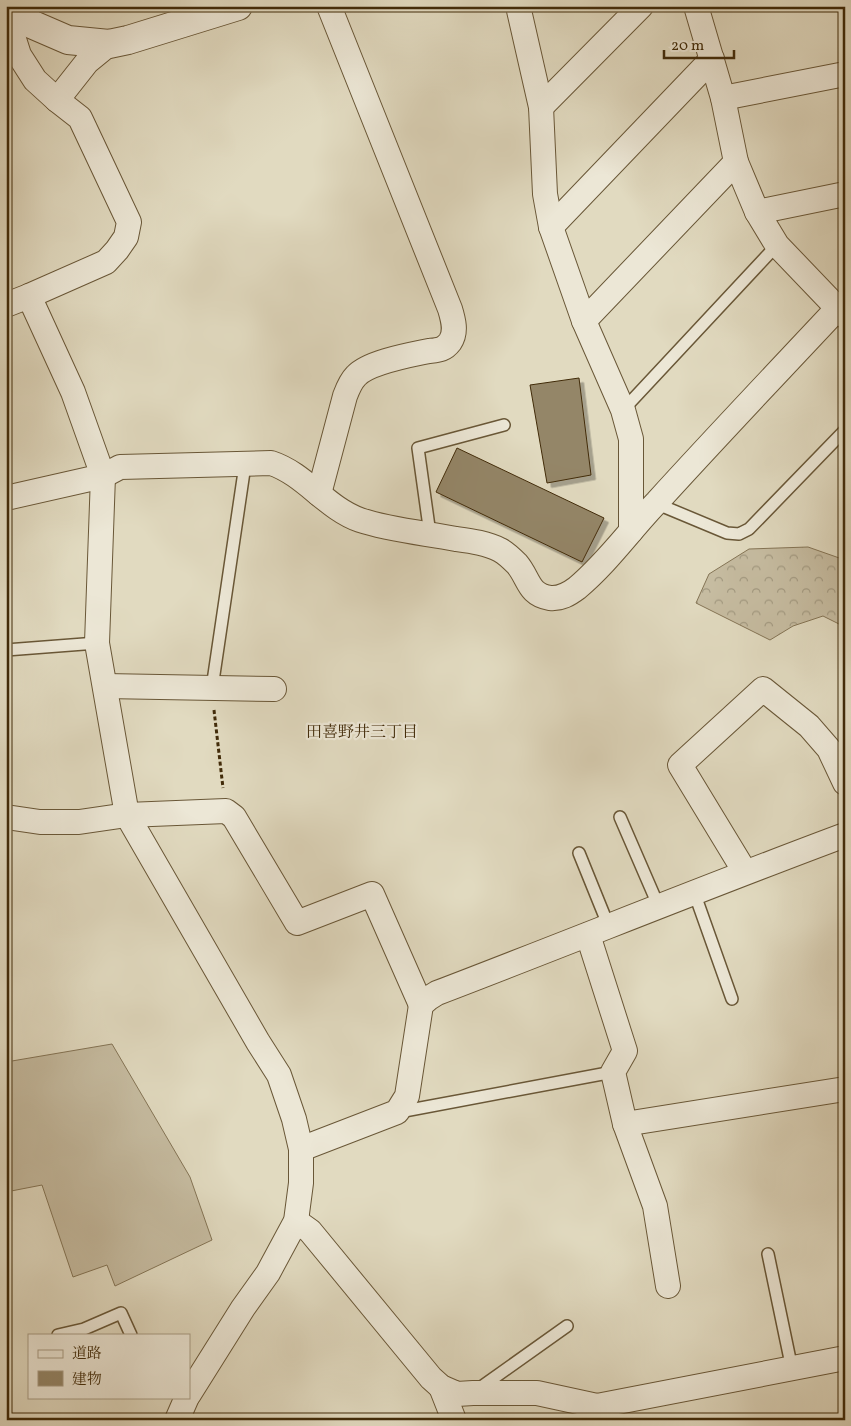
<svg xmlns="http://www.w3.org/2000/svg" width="851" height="1426" font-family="Vollkorn,'Noto Serif JP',serif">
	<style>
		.forest { fill: url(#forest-crowns); stroke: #847455 }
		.pitch { fill: #c6bca1; stroke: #847455 }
		.building { fill: #948668; stroke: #412b09; filter: url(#shadow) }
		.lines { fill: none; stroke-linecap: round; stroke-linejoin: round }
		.service-casing { stroke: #695737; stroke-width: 14 }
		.minor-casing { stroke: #695737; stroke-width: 26 }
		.tertiary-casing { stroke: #695737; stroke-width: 30 }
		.path { stroke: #412b09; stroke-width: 3; stroke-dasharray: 4 2.5; stroke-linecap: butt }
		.service { stroke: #ece7d6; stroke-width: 11 }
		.minor { stroke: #ece7d6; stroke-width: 24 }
		.tertiary { stroke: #ece7d6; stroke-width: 28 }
		.labels { text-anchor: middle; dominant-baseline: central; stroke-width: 4.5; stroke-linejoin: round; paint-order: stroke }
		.neighbourhood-label { font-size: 16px; fill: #412b09; stroke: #ece7d6 }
	</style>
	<defs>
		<pattern id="forest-crowns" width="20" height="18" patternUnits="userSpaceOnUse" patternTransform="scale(1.25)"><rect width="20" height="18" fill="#c6bca1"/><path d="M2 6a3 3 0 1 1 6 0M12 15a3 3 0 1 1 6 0" fill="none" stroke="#a29981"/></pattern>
		<filter id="shadow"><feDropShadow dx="4.5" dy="4.5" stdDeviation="0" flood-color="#0004"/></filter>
	</defs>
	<rect width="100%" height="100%" fill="#e1dac0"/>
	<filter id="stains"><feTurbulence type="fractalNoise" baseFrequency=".004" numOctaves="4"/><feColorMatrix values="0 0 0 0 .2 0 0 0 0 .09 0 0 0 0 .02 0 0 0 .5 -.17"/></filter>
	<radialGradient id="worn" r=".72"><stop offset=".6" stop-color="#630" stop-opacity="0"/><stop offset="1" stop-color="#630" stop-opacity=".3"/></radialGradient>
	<path class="forest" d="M808,547L845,560V627L823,616L793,626L770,640L696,603L709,574L749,549Z"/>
	<path class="pitch" d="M112,1044L190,1177L212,1240L115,1286L107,1265L73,1277L42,1185L6,1192V1062Z"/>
	<g class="building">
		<path d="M579,378L591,475L547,483L530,385Z"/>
		<path d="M457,448L604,518L582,562L436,492Z"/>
	</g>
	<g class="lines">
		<g class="service-casing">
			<g id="service">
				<path d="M623,410L777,245"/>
				<path d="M655,503L727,533L739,534L749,529L845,430"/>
				<path d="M430,534L418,448L504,425"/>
				<path d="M6,650L97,643"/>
				<path d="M212,688L245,465"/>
				<path d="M620,817L659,907"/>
				<path d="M579,853L609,927"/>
				<path d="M694,892L732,999"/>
				<path d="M399,1112L613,1072"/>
				<path d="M768,1254L792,1369"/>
				<path d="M58,1335L84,1329L121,1313L131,1335"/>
				<path d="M477,1390L567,1326"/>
			</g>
		</g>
		<g class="minor-casing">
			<g id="minor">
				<path d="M518,6L541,107L545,194L551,227L584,321L623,410L631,439V531"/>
				<path d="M696,6L723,98L736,162L757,212L777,245L845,316"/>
				<path d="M723,98L845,74"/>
				<path d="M57,100L87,62L109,44"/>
				<path d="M541,107L641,6"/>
				<path d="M757,212L845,194"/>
				<path d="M551,227L712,59"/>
				<path d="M29,296L73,392L103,476L97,643L127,815L258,1042L279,1075L294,1119L301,1149V1183L296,1221L268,1273L243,1308L189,1394"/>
				<path d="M6,305L29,296L106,262L117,250L126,237L129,222L80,118L57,100L35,80L19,55L12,33L10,6"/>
				<path d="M584,321L736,162"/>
				<path d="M319,494L345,396C348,388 351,381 356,376C369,362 410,355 429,351C438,350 444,350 450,342C457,332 453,319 450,309L329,6"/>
				<path d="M6,498L103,476L120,467L271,463C305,474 326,508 360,520C390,530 425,533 456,539C471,541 487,543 500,550C506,553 513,560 517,564C529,578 528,595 550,598C561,599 569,594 577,588C608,562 630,530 657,502C716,437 777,373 837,309"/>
				<path d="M105,686L274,689"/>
				<path d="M6,817L40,822H79L127,815L226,811L234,817L297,923L372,894L421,1005"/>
				<path d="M745,872L680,765L763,689L809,726L829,749L845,783"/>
				<path d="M588,935L625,1051L613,1072L625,1124L845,1089"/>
				<path d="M625,1124L655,1206L668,1286"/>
				<path d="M301,1149L397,1112L407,1096L421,1005L429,998L437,993C573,941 708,886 845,835"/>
				<path d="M296,1221L310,1231L431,1378L441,1387L457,1394L473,1393H537L597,1406L603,1420"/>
				<path d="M441,1387L454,1420"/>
				<path d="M597,1406L845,1358"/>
				<path d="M177,1420L187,1397"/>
			</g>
		</g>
		<g class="tertiary-casing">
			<path id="tertiary" d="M12,6L31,24L68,40L109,44L128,40L238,6"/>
		</g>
		<path class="path" d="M214,710L223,788"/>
		<use href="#service" class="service"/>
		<use href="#minor" class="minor"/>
		<use href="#tertiary" class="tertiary"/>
	</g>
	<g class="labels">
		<g class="neighbourhood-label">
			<text x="362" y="733">田喜野井三丁目</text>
		</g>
	</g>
	<rect width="851" height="1426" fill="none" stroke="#e1dac0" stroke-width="25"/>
	<rect x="8" y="8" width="836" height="1411" fill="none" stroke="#412b09" stroke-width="2.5"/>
	<rect x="12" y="12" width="826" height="1401" fill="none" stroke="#412b09"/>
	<rect x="28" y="1334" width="162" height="65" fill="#ece7d6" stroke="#a89c84"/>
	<rect x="38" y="1350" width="25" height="8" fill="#ece7d6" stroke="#a89c84"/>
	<text x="72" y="1358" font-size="15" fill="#412b09">道路</text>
	<rect x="38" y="1371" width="25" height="15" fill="#948668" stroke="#a89c84"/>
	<text x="72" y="1384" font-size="15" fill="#412b09">建物</text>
	<path d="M664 50v8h70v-8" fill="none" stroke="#412b09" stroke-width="2.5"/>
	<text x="671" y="50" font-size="15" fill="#412b09" stroke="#ece7d6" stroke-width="4" paint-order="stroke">20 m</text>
	<rect width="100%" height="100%" filter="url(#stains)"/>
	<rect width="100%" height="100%" fill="url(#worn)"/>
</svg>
